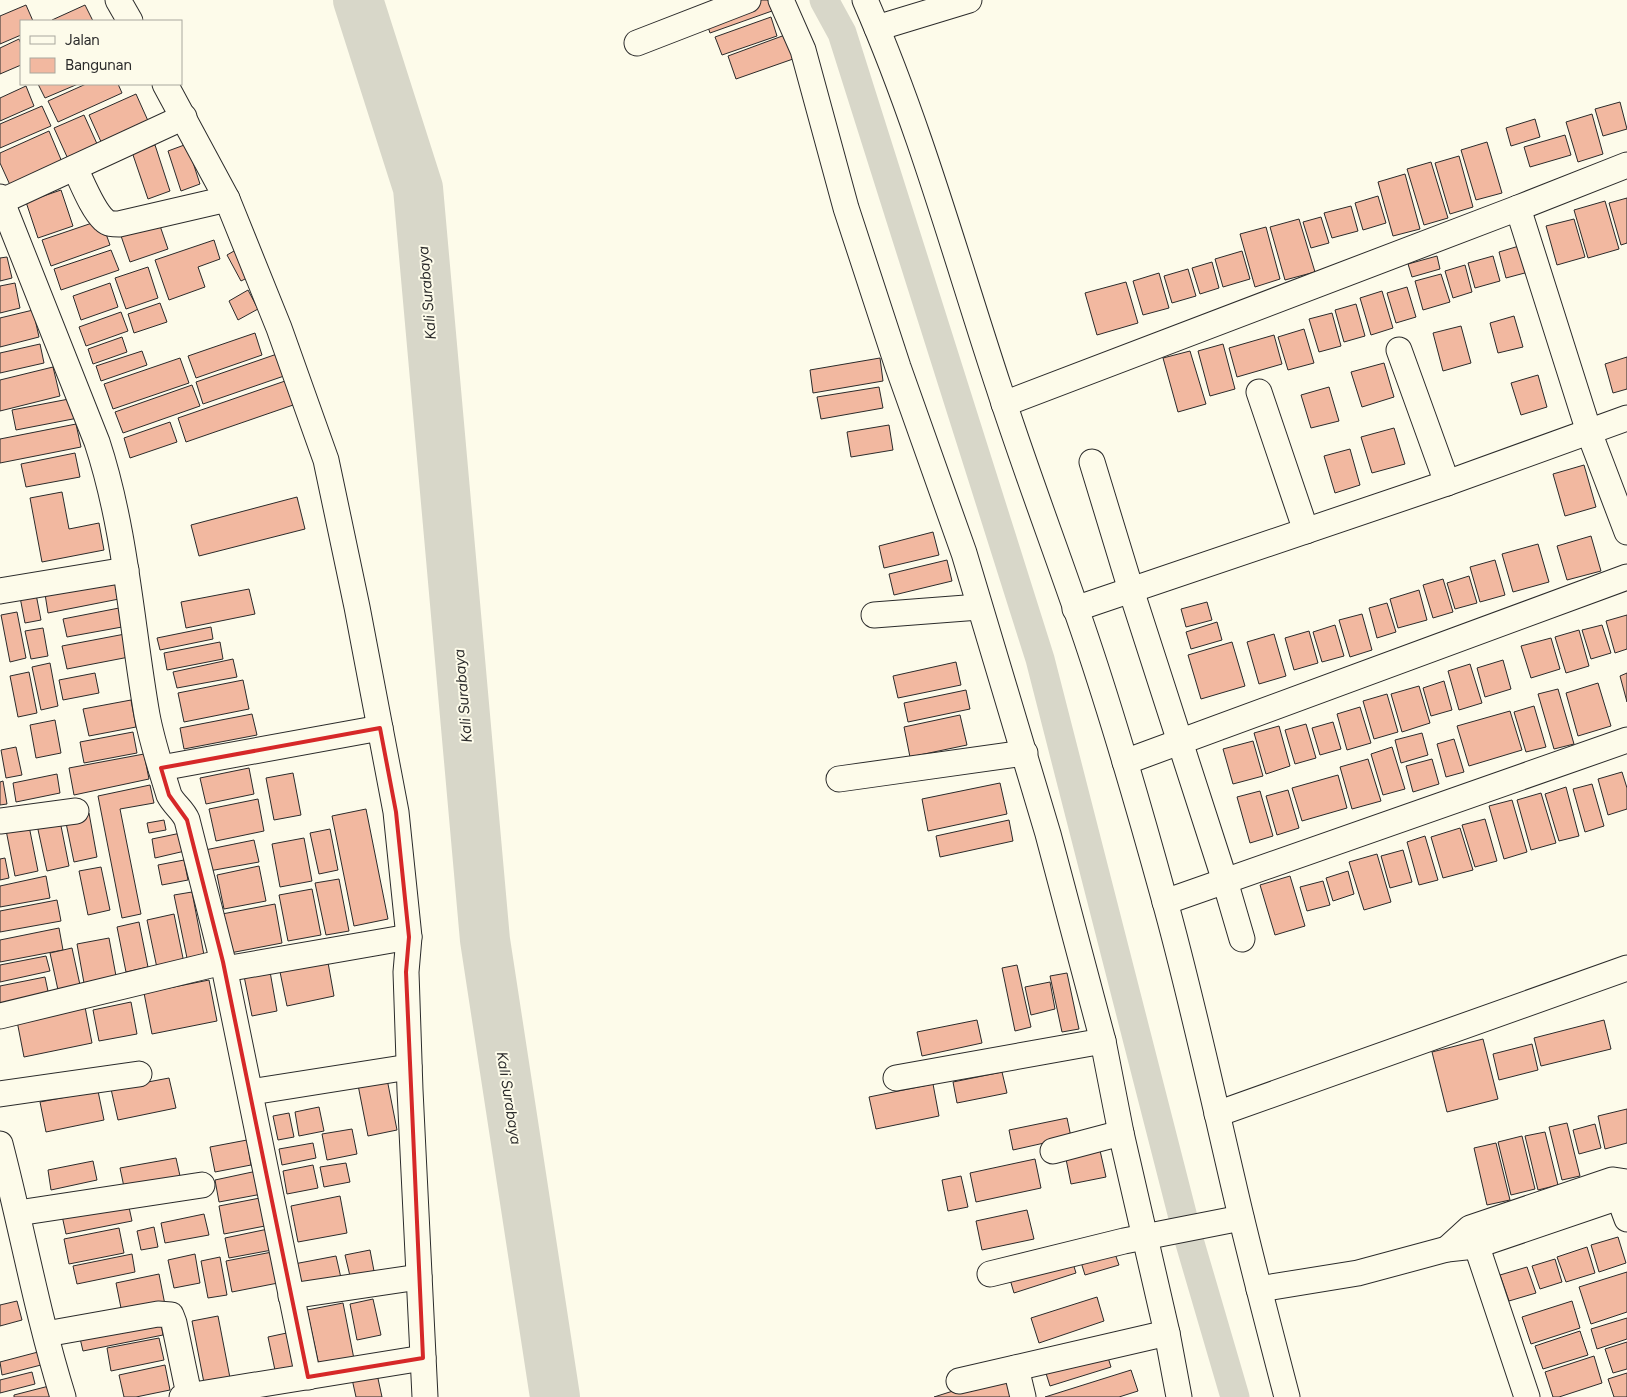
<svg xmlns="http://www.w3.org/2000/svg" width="1627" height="1397" font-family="Figtree,sans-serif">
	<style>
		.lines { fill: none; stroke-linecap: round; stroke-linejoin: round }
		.canal { stroke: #d8d7c9; stroke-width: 29 }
		.river { stroke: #d8d7c9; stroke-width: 50 }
		.building { fill: #f2b8a0; stroke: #2b2b2b }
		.street-casing { stroke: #2b2b2b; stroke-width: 27 }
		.street { stroke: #fdfbea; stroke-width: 25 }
		.marked { fill: none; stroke: #d62828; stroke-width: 4; stroke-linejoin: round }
		.labels { text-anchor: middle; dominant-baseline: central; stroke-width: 4; stroke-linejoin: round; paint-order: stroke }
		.water-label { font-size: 15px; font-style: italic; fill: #2b2b2b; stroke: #fdfbea }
	</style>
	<rect width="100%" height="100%" fill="#fdfbea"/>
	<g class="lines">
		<path class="canal" d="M824,0L842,33L1040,659L1187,1233L1235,1397"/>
		<path class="river" d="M358,0L418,188L485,940L555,1397"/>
	</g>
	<g class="building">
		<path d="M757,0H768L772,11L710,33L705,18Z"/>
		<path d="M26,5L33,21H21V35L0,44V16Z"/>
		<path d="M85,5L93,21H53L52,20Z"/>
		<path d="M771,17L777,36L722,55L715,37Z"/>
		<path d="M785,35L793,59L736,79L728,56Z"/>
		<path d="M19,39L21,44V65L0,74V48Z"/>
		<path d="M38,84H78L45,98Z"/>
		<path d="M86,84H118L122,93L58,122L48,101Z"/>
		<path d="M26,86L34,106L0,121V98Z"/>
		<path d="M136,94L149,123L102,144L89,115Z"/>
		<path d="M1620,102L1627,129L1603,136L1595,109Z"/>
		<path d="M42,106L51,126L0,148V124Z"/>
		<path d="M1592,114L1603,154L1578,162L1566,122Z"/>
		<path d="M84,115L98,146L68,159L54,128Z"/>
		<path d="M1535,119L1540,137L1511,146L1506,128Z"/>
		<path d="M49,131L62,162L10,185L0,163V153Z"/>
		<path d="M1565,135L1571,155L1530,167L1524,147Z"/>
		<path d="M1487,142L1502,193L1476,200L1461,150Z"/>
		<path d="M187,144L200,184L181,191L168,151Z"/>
		<path d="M155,145L170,191L148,199L132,152Z"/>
		<path d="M1459,156L1473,207L1450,214L1435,163Z"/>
		<path d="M1431,162L1448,218L1424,225L1407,169Z"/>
		<path d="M1405,174L1420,229L1393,236L1378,182Z"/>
		<path d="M61,190L73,226L38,238L26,202Z"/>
		<path d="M1378,196L1386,223L1363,230L1355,203Z"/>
		<path d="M1627,198V243L1621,245L1609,203Z"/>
		<path d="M1605,201L1619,249L1588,258L1574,210Z"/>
		<path d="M1351,206L1358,231L1332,238L1324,213Z"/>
		<path d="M1321,217L1329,243L1311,248L1303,222Z"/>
		<path d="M1299,219L1315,272L1285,280L1270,227Z"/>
		<path d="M1574,219L1585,257L1557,265L1546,226Z"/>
		<path d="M101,220L110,245L51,266L42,240Z"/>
		<path d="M158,220L168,249L130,262L120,233Z"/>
		<path d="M1266,227L1280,279L1255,287L1240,234Z"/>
		<path d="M214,240L220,259L198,267L205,287L169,300L155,260Z"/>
		<path d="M1529,243L1536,270L1506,278L1499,252Z"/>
		<path d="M241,247L255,274L241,281L227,255Z"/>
		<path d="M111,250L119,270L61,290L54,269Z"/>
		<path d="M1242,251L1250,279L1223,287L1215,259Z"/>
		<path d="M1437,256L1440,269L1412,277L1408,264Z"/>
		<path d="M1493,256L1500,281L1475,288L1468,263Z"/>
		<path d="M7,257L12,278L0,281V258Z"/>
		<path d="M1212,262L1219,288L1200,294L1192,268Z"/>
		<path d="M1465,265L1472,292L1453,298L1445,271Z"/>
		<path d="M148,267L158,298L126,309L115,278Z"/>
		<path d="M1188,269L1196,296L1172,303L1164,276Z"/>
		<path d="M1159,273L1169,308L1143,315L1133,281Z"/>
		<path d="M1441,274L1450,302L1423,310L1415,281Z"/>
		<path d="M1126,282L1138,323L1097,335L1085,293Z"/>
		<path d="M15,283L20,308L0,313V286Z"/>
		<path d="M110,283L118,307L81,320L73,296Z"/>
		<path d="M1407,287L1416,317L1396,323L1387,293Z"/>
		<path d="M248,290L258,309L238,320L229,301Z"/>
		<path d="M1382,291L1393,328L1371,335L1360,298Z"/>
		<path d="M160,303L167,322L134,333L128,314Z"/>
		<path d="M1356,304L1365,336L1344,342L1335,310Z"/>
		<path d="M33,310L39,337L0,347V318Z"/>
		<path d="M121,312L128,331L86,346L79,327Z"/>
		<path d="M1332,313L1341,346L1319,352L1309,319Z"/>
		<path d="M1514,316L1523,347L1498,353L1490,323Z"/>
		<path d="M1461,326L1471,363L1443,371L1433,333Z"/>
		<path d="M1304,329L1314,363L1288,370L1278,337Z"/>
		<path d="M255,333L262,355L196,378L188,356Z"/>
		<path d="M1274,335L1282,364L1237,377L1229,348Z"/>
		<path d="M122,337L127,352L93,364L88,349Z"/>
		<path d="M40,344L44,363L0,373V353Z"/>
		<path d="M1223,344L1235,389L1210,396L1198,351Z"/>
		<path d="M142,351L147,365L101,381L96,366Z"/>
		<path d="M1190,351L1206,404L1178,412L1163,358Z"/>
		<path d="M277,354L284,376L203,404L196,382Z"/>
		<path d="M1627,357V389L1613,393L1605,364Z"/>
		<path d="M180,358L189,383L113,409L104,384Z"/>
		<path d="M880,358L883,381L813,393L810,370Z"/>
		<path d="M1384,363L1394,397L1362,407L1351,372Z"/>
		<path d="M53,367L60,396L0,411V380Z"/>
		<path d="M1538,375L1547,407L1521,415L1511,383Z"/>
		<path d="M288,380L296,404L186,442L178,418Z"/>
		<path d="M192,385L200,406L123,433L115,412Z"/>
		<path d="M879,387L883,408L821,419L817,397Z"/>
		<path d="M1329,387L1339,421L1311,428L1301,395Z"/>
		<path d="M74,398L78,418L16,430L12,410Z"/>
		<path d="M170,422L177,442L130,458L124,438Z"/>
		<path d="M76,424L81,447L0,463V439Z"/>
		<path d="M889,425L893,450L851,457L847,432Z"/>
		<path d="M1394,428L1405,464L1372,473L1361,437Z"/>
		<path d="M1350,449L1360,485L1335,493L1324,456Z"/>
		<path d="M75,453L80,477L26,487L21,464Z"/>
		<path d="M1584,465L1596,507L1565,516L1553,474Z"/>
		<path d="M62,492L69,529L99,523L104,550L42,562L30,498Z"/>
		<path d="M297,497L305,529L199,556L191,525Z"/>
		<path d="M933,532L939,555L884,568L879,546Z"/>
		<path d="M1591,536L1601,571L1567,580L1557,546Z"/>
		<path d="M1538,544L1549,582L1513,592L1502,554Z"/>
		<path d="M947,560L952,581L894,595L889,574Z"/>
		<path d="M1495,560L1505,595L1480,602L1470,567Z"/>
		<path d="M1469,576L1477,603L1455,609L1447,583Z"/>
		<path d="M1443,579L1453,612L1433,618L1423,585Z"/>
		<path d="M115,581L119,599L48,613L45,594Z"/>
		<path d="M35,589L41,620L25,623L19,592Z"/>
		<path d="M249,589L255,614L186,628L181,602Z"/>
		<path d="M1419,590L1427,620L1398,628L1390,599Z"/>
		<path d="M1207,602L1212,620L1186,627L1181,609Z"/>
		<path d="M1387,603L1396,632L1377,638L1369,608Z"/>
		<path d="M119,608L122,627L67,637L63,619Z"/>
		<path d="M17,612L26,658L10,662L1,615Z"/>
		<path d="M1362,614L1372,650L1350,657L1339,620Z"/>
		<path d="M1627,615V649L1615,653L1606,621Z"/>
		<path d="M1217,622L1222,640L1191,649L1186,632Z"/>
		<path d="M1335,625L1344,656L1322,662L1313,632Z"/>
		<path d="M1602,625L1611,653L1591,659L1582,630Z"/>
		<path d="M211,627L213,639L160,650L157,638Z"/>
		<path d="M43,628L48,656L31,659L25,631Z"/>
		<path d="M1579,630L1589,666L1566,673L1555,637Z"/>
		<path d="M1309,631L1318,663L1294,670L1285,638Z"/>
		<path d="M125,634L129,657L67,669L62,646Z"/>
		<path d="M1274,634L1286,676L1259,684L1247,642Z"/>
		<path d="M1551,638L1560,669L1531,678L1521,646Z"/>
		<path d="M220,642L223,659L167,670L164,653Z"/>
		<path d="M1232,642L1245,686L1201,699L1188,655Z"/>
		<path d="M233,659L237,677L177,688L173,672Z"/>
		<path d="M1503,660L1511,689L1485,697L1477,668Z"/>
		<path d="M956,662L961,685L898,698L893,676Z"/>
		<path d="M50,663L58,706L41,710L32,667Z"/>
		<path d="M1470,664L1482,703L1459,710L1448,671Z"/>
		<path d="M29,672L37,713L18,717L10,676Z"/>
		<path d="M95,673L99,693L63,700L59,680Z"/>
		<path d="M1627,673V702L1620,676Z"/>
		<path d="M243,680L249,709L184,722L178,693Z"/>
		<path d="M1444,681L1452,710L1431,716L1423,688Z"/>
		<path d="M1598,683L1611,726L1578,736L1566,693Z"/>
		<path d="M1419,686L1430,723L1402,732L1391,694Z"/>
		<path d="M1558,689L1574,744L1554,749L1538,694Z"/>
		<path d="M966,690L970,709L908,722L904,703Z"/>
		<path d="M1387,694L1398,732L1374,739L1363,701Z"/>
		<path d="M131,700L136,727L89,736L83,709Z"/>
		<path d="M1534,706L1546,747L1526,752L1514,712Z"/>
		<path d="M1360,707L1371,743L1347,750L1337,714Z"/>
		<path d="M1510,711L1522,750L1469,766L1457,726Z"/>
		<path d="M252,714L257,735L184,749L180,728Z"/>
		<path d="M960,715L967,745L910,757L904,727Z"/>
		<path d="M55,720L61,753L36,758L30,725Z"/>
		<path d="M1333,722L1341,749L1320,755L1312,728Z"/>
		<path d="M1306,724L1316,758L1295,764L1285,730Z"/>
		<path d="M1279,726L1290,766L1266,774L1254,733Z"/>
		<path d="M133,732L137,753L84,763L80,742Z"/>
		<path d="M1422,733L1428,755L1401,763L1395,740Z"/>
		<path d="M1454,739L1464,772L1446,777L1437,744Z"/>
		<path d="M1253,741L1263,776L1233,784L1223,749Z"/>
		<path d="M16,747L22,775L6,778L1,750Z"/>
		<path d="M1392,747L1405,789L1383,795L1371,754Z"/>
		<path d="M144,754L149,779L74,795L69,768Z"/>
		<path d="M1368,759L1381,801L1352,809L1340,767Z"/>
		<path d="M1432,759L1439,784L1413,792L1406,766Z"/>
		<path d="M249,768L254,794L206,804L200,778Z"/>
		<path d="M1622,772L1627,788V809L1608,815L1598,779Z"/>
		<path d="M293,773L301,815L274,820L266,778Z"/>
		<path d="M57,774L60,793L16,802L13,783Z"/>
		<path d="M1338,775L1347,808L1302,821L1292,788Z"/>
		<path d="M3,781L7,804L0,805V782Z"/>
		<path d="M1000,783L1007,814L928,831L922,799Z"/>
		<path d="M1592,784L1604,826L1585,832L1573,789Z"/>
		<path d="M150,785L154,803L120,809L141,914L122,918L98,796Z"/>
		<path d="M1566,787L1579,836L1559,841L1545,794Z"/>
		<path d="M1288,790L1299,828L1277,835L1266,796Z"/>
		<path d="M1260,791L1273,836L1250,843L1237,797Z"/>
		<path d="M1541,793L1556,843L1531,850L1517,800Z"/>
		<path d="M258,799L264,831L216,841L209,809Z"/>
		<path d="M1512,800L1527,852L1504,859L1489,806Z"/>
		<path d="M366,809L388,919L354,926L332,816Z"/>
		<path d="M89,813L97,857L74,862L65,818Z"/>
		<path d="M1485,819L1497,861L1475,867L1462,825Z"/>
		<path d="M164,820L166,830L149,833L147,823Z"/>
		<path d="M1009,820L1013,841L940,857L936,836Z"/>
		<path d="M60,821L69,866L47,871L37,825Z"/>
		<path d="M29,826L38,871L15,876L6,830Z"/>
		<path d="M1460,828L1473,870L1443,878L1431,837Z"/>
		<path d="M330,829L338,870L319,874L310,833Z"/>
		<path d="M181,833L185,851L155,858L152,839Z"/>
		<path d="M1425,836L1438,880L1419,885L1407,842Z"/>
		<path d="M304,838L312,881L280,887L272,844Z"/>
		<path d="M254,840L259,862L209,871L205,850Z"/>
		<path d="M1403,850L1412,882L1390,888L1381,856Z"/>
		<path d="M1377,854L1391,902L1364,910L1349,862Z"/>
		<path d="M5,858L9,878L0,880V859Z"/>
		<path d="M184,860L188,880L162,885L158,865Z"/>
		<path d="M259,866L266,901L224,909L217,875Z"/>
		<path d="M101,867L110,910L88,915L79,871Z"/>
		<path d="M1348,871L1354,894L1333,901L1326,878Z"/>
		<path d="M46,876L50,898L0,907V886Z"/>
		<path d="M1290,876L1305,926L1275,935L1260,885Z"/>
		<path d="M339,879L349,931L326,935L315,883Z"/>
		<path d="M1323,881L1330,905L1307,911L1300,887Z"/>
		<path d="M312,889L321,935L288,941L279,895Z"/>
		<path d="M192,892L204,955L187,958L174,895Z"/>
		<path d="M57,900L61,921L0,932V911Z"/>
		<path d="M275,904L282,943L230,953L222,914Z"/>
		<path d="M174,914L184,963L157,968L147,920Z"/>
		<path d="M139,922L148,967L126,972L117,927Z"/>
		<path d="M59,928L63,950L0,962V940Z"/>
		<path d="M109,938L116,976L84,983L77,944Z"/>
		<path d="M72,948L80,985L58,990L50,953Z"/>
		<path d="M46,956L50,971L0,982V965Z"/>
		<path d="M327,957L334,996L287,1006L279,967Z"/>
		<path d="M1017,965L1031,1027L1015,1031L1002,968Z"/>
		<path d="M269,966L277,1011L252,1016L243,971Z"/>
		<path d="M1067,973L1079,1029L1062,1032L1050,976Z"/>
		<path d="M45,977L49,996L0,1005V986Z"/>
		<path d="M209,980L217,1021L152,1034L144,993Z"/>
		<path d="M1050,982L1055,1009L1031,1015L1025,987Z"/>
		<path d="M131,1002L137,1034L99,1041L93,1010Z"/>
		<path d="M85,1007L92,1043L24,1057L17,1021Z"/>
		<path d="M977,1020L982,1043L922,1056L917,1032Z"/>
		<path d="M1604,1020L1611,1049L1541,1066L1534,1038Z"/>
		<path d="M1483,1039L1498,1099L1447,1112L1432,1052Z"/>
		<path d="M1532,1044L1538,1070L1499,1080L1493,1054Z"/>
		<path d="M1002,1072L1007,1093L957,1103L953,1082Z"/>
		<path d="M169,1078L176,1108L118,1120L111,1089Z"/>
		<path d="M387,1079L397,1130L368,1136L358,1085Z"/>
		<path d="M933,1084L939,1116L876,1129L869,1097Z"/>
		<path d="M98,1091L104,1120L46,1132L40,1102Z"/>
		<path d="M319,1107L324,1131L299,1136L295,1112Z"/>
		<path d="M1627,1109V1143L1605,1149L1598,1116Z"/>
		<path d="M289,1113L294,1137L278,1140L273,1116Z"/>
		<path d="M1067,1118L1071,1137L1013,1150L1009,1130Z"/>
		<path d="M1567,1123L1580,1176L1562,1180L1549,1127Z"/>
		<path d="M1595,1124L1601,1148L1579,1154L1573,1130Z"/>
		<path d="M352,1129L357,1154L327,1160L322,1134Z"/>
		<path d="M1545,1132L1558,1185L1538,1190L1525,1136Z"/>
		<path d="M1522,1136L1535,1189L1511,1195L1498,1142Z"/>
		<path d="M247,1140L251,1165L215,1172L210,1147Z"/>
		<path d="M313,1143L316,1158L282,1165L279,1149Z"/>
		<path d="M1496,1143L1510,1200L1487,1205L1474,1148Z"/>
		<path d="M1099,1146L1106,1177L1071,1184L1065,1154Z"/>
		<path d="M176,1158L180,1176L124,1187L120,1168Z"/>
		<path d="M1035,1159L1041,1188L976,1202L970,1173Z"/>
		<path d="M93,1161L97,1180L51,1190L48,1170Z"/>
		<path d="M346,1163L350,1182L324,1187L320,1167Z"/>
		<path d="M313,1165L318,1188L287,1194L283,1171Z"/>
		<path d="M257,1171L262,1194L219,1202L215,1180Z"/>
		<path d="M961,1176L968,1207L948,1211L942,1180Z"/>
		<path d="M340,1196L347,1233L298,1242L291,1206Z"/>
		<path d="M265,1197L270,1225L224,1234L219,1206Z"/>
		<path d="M127,1198L132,1221L66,1234L61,1211Z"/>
		<path d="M1027,1210L1034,1239L982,1250L976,1221Z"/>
		<path d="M204,1214L209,1235L165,1243L161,1223Z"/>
		<path d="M154,1227L158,1247L141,1250L137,1231Z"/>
		<path d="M119,1228L124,1253L69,1264L64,1239Z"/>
		<path d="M268,1229L272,1250L229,1258L225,1238Z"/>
		<path d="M1618,1237L1626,1263L1599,1272L1591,1245Z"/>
		<path d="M1587,1247L1595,1273L1566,1282L1557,1257Z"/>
		<path d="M1113,1248L1119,1265L1085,1275L1080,1259Z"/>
		<path d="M370,1250L374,1271L350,1276L345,1255Z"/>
		<path d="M272,1252L278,1283L232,1292L226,1261Z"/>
		<path d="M132,1254L135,1272L77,1284L73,1266Z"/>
		<path d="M195,1254L200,1283L174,1288L168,1260Z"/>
		<path d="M336,1256L341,1278L299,1287L294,1264Z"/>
		<path d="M220,1257L227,1295L208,1298L201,1261Z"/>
		<path d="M1071,1257L1076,1273L1014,1293L1009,1276Z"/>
		<path d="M1555,1259L1562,1282L1540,1289L1532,1266Z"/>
		<path d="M1527,1267L1536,1293L1509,1301L1500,1275Z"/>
		<path d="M1627,1272V1312L1591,1324L1579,1287Z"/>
		<path d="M159,1274L165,1305L122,1313L116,1283Z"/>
		<path d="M1097,1297L1104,1321L1039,1343L1031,1318Z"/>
		<path d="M373,1299L381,1335L357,1340L350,1304Z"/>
		<path d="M17,1301L22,1320L0,1326V1305Z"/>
		<path d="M1572,1301L1580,1328L1531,1344L1522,1317Z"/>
		<path d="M343,1303L354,1359L319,1366L307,1310Z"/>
		<path d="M218,1316L231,1383L205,1388L192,1321Z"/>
		<path d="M160,1317L163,1335L83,1351L79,1334Z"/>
		<path d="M1627,1318V1339L1597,1349L1591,1329Z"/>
		<path d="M296,1331L303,1370L276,1375L268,1337Z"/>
		<path d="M1580,1331L1588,1355L1543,1369L1535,1346Z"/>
		<path d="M159,1338L164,1360L111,1371L107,1348Z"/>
		<path d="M1627,1342V1369L1613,1373L1605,1349Z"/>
		<path d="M1105,1348L1111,1367L1050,1386L1044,1367Z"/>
		<path d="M38,1352L41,1365L2,1375L0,1362Z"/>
		<path d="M1594,1356L1602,1383L1559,1397H1553L1545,1372Z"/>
		<path d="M165,1365L170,1390L136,1397H124L119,1375Z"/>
		<path d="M1131,1370L1138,1391L1119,1397H1045Z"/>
		<path d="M32,1372L35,1384L0,1393V1380Z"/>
		<path d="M1013,1372L1019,1397H934Z"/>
		<path d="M1627,1373V1397H1614L1608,1379Z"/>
		<path d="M377,1374L382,1397H356L352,1379Z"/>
		<path d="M49,1386L51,1397H14V1395Z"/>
	</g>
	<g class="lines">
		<g class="street-casing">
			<g id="street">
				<path d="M118,0L130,21"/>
				<path d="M781,0L803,50L846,208L898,367L964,553L1048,834L1103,1041L1121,1133L1167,1333L1179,1397"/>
				<path d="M865,0C920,126 956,258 999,388C1026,472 1058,555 1086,638C1115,724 1140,811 1164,898C1191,995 1212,1093 1235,1191C1251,1260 1269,1328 1287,1397"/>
				<path d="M877,28L969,0"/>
				<path d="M637,43L748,0"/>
				<path d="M165,84L227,199L279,328L326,460L357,607L396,812L409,937L406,972L410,1090L425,1397"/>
				<path d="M75,168C82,182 92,209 104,220C108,224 113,224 119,224L227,199"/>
				<path d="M0,197L97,442C126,530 131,623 147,715C152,742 161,769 169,795C174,805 183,810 187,820L223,962L308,1377"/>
				<path d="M0,202L184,117"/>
				<path d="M1518,208L1589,432L1627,532"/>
				<path d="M1399,350L1447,483"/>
				<path d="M1259,392L1306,531"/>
				<path d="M1004,404L1518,208L1627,165"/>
				<path d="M1092,462L1131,590L1225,881L1242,939"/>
				<path d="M0,591L126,570"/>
				<path d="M1075,609L1447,483L1627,418"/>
				<path d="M874,615L979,607"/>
				<path d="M1125,762L1627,577"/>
				<path d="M161,768L380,728"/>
				<path d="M839,779L1025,753"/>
				<path d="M0,821L76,811"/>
				<path d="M1165,902L1627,740"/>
				<path d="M225,969L409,937"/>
				<path d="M0,1016L223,962"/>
				<path d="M896,1078L1103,1041"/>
				<path d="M251,1092L409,1067"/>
				<path d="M0,1094L139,1074"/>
				<path d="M1217,1114L1627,968"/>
				<path d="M0,1144C22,1228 37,1314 63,1397"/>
				<path d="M1053,1151L1121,1133"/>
				<path d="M1613,1181L1627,1219"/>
				<path d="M18,1213L202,1185"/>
				<path d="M1471,1229L1527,1397"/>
				<path d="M1447,1249L1470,1228L1612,1180L1627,1182"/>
				<path d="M990,1274L1124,1241L1241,1218"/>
				<path d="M1259,1289L1358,1273L1447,1249L1475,1246L1619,1197L1627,1183"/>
				<path d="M291,1296L419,1277"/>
				<path d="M46,1334L158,1314L171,1315L174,1323L187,1385L188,1396L182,1397"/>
				<path d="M1016,1368L1023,1397"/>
				<path d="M959,1381L1167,1333"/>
				<path d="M188,1396L423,1358"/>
			</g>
		</g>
		<use href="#street" class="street"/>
	</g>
	<path class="marked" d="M380,728L396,812L409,937L406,972L423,1358L308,1377L223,962L187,820L169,795L161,768Z"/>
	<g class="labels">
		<g class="water-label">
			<text transform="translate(427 293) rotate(-95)">Kali Surabaya</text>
			<text transform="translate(463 696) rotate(-95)">Kali Surabaya</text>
			<text transform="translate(509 1098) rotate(81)">Kali Surabaya</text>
		</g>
	</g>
	<rect x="20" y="20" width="162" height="65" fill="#fdfbea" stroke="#a9a89e"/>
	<rect x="30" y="36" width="25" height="8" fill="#fdfbea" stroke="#a9a89e"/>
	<text x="65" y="45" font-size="15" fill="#2b2b2b">Jalan</text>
	<rect x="30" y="58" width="25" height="15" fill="#f2b8a0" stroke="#a9a89e"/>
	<text x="65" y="70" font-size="15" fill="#2b2b2b">Bangunan</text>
</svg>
